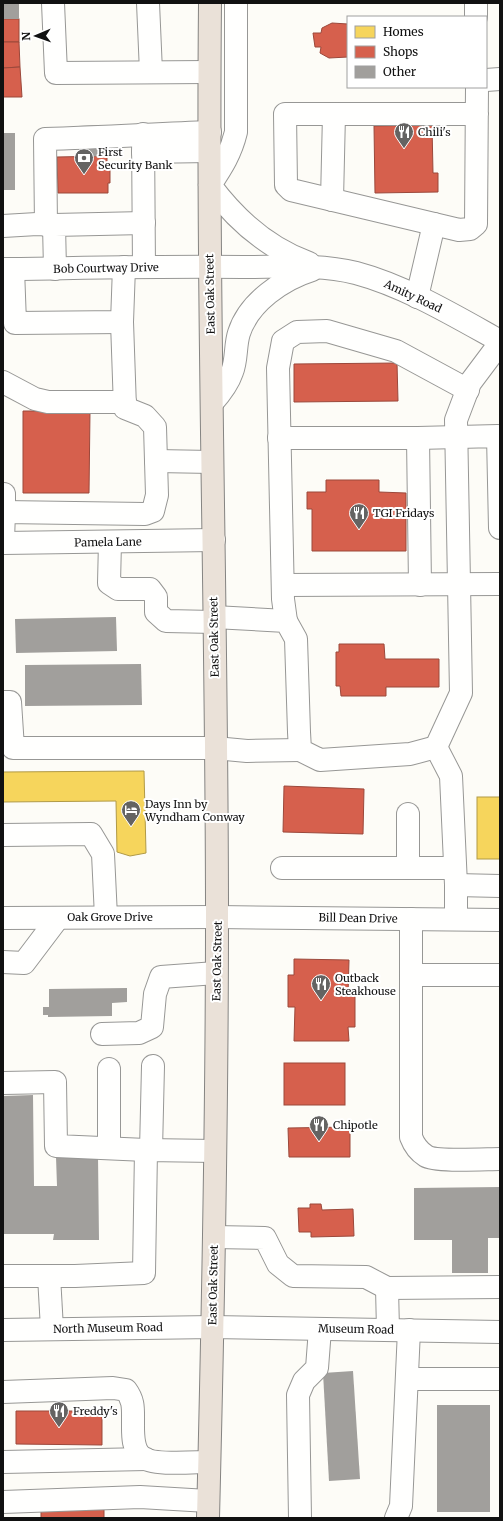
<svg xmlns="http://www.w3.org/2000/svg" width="503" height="1521" font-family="Merriweather,serif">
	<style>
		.homes { fill: #f6d55c; stroke: #b19a46 }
		.shops { fill: #d6604d; stroke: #9b483b }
		.building { fill: #a19f9c }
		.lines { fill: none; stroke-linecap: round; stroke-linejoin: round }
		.minor-casing { stroke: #979795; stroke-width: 24 }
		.highway-casing { stroke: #858482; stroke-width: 24 }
		.minor { stroke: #fffffe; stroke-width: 22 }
		.highway { stroke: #eae1d8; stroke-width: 22 }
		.labels { text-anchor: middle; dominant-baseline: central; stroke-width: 4; stroke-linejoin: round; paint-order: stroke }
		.poi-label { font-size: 11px; fill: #111; stroke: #fff; text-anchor: start }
		.street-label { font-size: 11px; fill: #111; stroke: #fff }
	</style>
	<rect width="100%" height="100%" fill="#fdfcf7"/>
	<g class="homes">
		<path d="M144,771L146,853L130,856L117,852L116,801L3,802V772Z"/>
		<rect x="477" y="797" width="23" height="62"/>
	</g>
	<g class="shops">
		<rect x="3" y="19" width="16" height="23"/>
		<path d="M332,23L348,24V57L329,58L320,53L321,47H315L313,33H321L322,28Z"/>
		<path d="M3,42H19L20,67L3,68Z"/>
		<path d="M20,67L22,97H3V68Z"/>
		<path d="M432,125L433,173H438V192L375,193L374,126Z"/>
		<path d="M107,156V167H110V183H108V193H58L57,157Z"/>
		<path d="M397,363L398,401L294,402V364Z"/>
		<path d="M23,411H90L89,493H23Z"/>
		<path d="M326,480H379V492L406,493V551H312V509H307V492H326Z"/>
		<path d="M339,644H384L385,659H439V687H386V696H341L340,686H336V652H339Z"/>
		<path d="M284,786L364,789L363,834L283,832Z"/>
		<path d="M294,959L349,960L348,996H355V1027H348L349,1041H294L295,1007H288V975H294Z"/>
		<rect x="284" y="1063" width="61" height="42"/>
		<path d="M350,1127V1157H289L288,1128Z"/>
		<path d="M310,1204H321L322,1210L353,1209L354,1236L311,1237V1232H299L298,1208H310Z"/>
		<path d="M16,1411H102V1445L16,1444Z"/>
		<rect x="41" y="1508" width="63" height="10"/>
	</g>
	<g class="building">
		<rect x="3" y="3" width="16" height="16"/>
		<path d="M101,125L102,156L79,157L78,126Z"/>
		<rect x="3" y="133" width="12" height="57"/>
		<path d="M116,617L117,651L16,653L15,619Z"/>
		<path d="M141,664L142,705L25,706V665Z"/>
		<path d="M127,988V1002L112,1003V1016L48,1017V1015H43V1007H49V989Z"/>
		<path d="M33,1095L34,1186H57L56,1157L98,1156L99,1240H53L54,1234H3V1096Z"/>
		<path d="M500,1187V1238H488V1273H452V1240H414V1188Z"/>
		<path d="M353,1371L360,1479L329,1481L323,1373Z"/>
		<rect x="437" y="1405" width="53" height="107"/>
	</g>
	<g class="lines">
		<g class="minor-casing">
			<g id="minor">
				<path d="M53,3L56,73L209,72"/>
				<path d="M148,3L151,72"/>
				<path d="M236,3V132C231,153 222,167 210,185C236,220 267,248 309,263"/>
				<path d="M476,3V17"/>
				<path d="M486,80L500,79"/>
				<path d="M477,114H285L286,185L291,190L459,230L470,229L476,224L477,87"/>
				<path d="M143,134L144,267"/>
				<path d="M143,152L210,151"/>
				<path d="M332,200L334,114"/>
				<path d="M46,225L45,139C100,138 154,134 210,132"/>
				<path d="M3,226L37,224L54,225"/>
				<path d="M3,269C83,268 164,266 244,267C281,267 320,264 356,273C405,286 455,316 500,341"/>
				<path d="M13,269L15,323L122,322L124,267"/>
				<path d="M55,269L54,225L144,223"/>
				<path d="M417,297L434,224"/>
				<path d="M3,382L35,399L48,402H125"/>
				<path d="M212,403C220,394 228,384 232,372C237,360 235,345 239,333C249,302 283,279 312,270"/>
				<path d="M279,438H418L420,585"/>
				<path d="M418,438L498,436L500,528"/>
				<path d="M156,461L212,462"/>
				<path d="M4,494V512"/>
				<path d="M3,540L4,512L145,514L153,511L157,495L155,427L145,416L125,408L122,322"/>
				<path d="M110,542L109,583L118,589H150L156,597V612L166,621L214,622"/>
				<path d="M3,543L214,540"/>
				<path d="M283,585L500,584"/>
				<path d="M214,617L286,621L296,639L299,732L300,750L320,760L410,754L436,747L461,693L456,420L470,383L500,343"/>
				<path d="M286,621L283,599L278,368L283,341L297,332L327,331L396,351L468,390"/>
				<path d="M3,702H10L13,748H215L247,751L300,750"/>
				<path d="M436,747L451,776L456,885V919"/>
				<path d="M3,835L91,834L103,854L106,917"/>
				<path d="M282,868H455"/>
				<path d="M408,868V814"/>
				<path d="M456,885L500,886"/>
				<path d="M3,918L217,917L500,920"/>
				<path d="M411,919V1137C414,1145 418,1151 426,1156C436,1162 486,1159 500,1159"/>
				<path d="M3,962L24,963L58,918"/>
				<path d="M411,975H500"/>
				<path d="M102,1034L139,1033L152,1027L155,994L161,977L216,973"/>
				<path d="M3,1083L55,1082L56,1146L146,1150"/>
				<path d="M109,1148V1069"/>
				<path d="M151,1150L153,1066"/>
				<path d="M214,1237L265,1238L278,1264L293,1276L366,1277L387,1288L500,1287"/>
				<path d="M3,1276H75L144,1273L146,1150L215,1151"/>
				<path d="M49,1276L52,1329"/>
				<path d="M387,1288L388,1330"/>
				<path d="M3,1330L213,1327L500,1332"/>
				<path d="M407,1379H500"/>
				<path d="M3,1392L113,1388L126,1390C134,1401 133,1408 133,1422C133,1433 132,1450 142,1457C153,1466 194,1462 209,1462"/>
				<path d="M3,1462L146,1459"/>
				<path d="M3,1502L140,1497L208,1501"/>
				<path d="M300,1518L298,1395L304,1381L317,1368L320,1329"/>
				<path d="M396,1518L401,1506L409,1330"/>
			</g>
		</g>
		<g class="highway-casing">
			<path id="highway" d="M208,1518C213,1318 217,1117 217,917C217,612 207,308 210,3"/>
		</g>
		<use href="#minor" class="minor"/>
		<use href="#highway" class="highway"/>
	</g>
	<defs>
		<g id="restaurant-pin" transform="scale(1)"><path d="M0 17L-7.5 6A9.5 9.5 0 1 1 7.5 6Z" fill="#646362" stroke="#fff"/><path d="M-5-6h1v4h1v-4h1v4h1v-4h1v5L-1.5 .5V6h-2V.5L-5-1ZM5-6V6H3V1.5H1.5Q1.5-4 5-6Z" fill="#fff"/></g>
		<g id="bank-pin" transform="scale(1)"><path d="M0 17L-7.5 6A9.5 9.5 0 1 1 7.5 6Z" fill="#646362" stroke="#fff"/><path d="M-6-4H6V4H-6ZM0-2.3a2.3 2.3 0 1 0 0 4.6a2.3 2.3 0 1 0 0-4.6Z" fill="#fff"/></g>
		<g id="hotel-pin" transform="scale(1)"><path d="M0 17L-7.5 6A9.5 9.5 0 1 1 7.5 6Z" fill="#646362" stroke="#fff"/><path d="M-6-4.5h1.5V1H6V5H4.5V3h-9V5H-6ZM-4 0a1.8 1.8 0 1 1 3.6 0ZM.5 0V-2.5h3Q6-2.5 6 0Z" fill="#fff"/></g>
	</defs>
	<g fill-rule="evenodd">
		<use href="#restaurant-pin" x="404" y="132"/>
		<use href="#bank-pin" x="84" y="158"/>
		<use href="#restaurant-pin" x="359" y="513"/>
		<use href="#hotel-pin" x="131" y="810"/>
		<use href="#restaurant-pin" x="321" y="984"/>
		<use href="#restaurant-pin" x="319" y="1125"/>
		<use href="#restaurant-pin" x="59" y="1411"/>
	</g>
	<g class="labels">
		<g class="poi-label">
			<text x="418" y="132">Chili's</text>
			<text x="98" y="152">First<tspan x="98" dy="13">Security Bank</tspan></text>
			<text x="373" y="513">TGI Fridays</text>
			<text x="145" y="804">Days Inn by<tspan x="145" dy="13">Wyndham Conway</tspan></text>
			<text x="335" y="978">Outback<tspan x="335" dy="13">Steakhouse</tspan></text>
			<text x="333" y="1125">Chipotle</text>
			<text x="73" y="1411">Freddy's</text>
		</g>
		<g class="street-label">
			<text transform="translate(106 268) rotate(-1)">Bob Courtway Drive</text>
			<text transform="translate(210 294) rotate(-91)">East Oak Street</text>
			<text transform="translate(413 296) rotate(25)">Amity Road</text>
			<text transform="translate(108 542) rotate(-1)">Pamela Lane</text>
			<text transform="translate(214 637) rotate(-91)">East Oak Street</text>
			<text x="110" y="917">Oak Grove Drive</text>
			<text transform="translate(358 918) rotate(1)">Bill Dean Drive</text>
			<text transform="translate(217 961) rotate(-89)">East Oak Street</text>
			<text transform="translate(213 1285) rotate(-89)">East Oak Street</text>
			<text transform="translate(108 1328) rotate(-1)">North Museum Road</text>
			<text transform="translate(356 1329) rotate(1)">Museum Road</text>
		</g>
	</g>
	<rect width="503" height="1521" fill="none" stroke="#111111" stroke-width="8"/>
	<rect x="347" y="16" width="140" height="72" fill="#ffffff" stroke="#a0a0a0"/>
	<rect x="355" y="26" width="20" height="12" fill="#f6d55c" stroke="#a0a0a0"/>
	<text x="383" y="36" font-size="12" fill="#111111">Homes</text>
	<rect x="355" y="46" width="20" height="12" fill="#d6604d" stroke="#a0a0a0"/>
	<text x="383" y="56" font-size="12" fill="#111111">Shops</text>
	<rect x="355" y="66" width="20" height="12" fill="#a19f9c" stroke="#a0a0a0"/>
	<text x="383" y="76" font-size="12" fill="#111111">Other</text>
	<g transform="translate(36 36) rotate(268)" stroke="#ffffff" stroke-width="3" paint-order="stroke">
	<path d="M0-3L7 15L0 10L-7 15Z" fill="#111111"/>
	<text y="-6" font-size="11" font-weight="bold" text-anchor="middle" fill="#111111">N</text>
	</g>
</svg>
